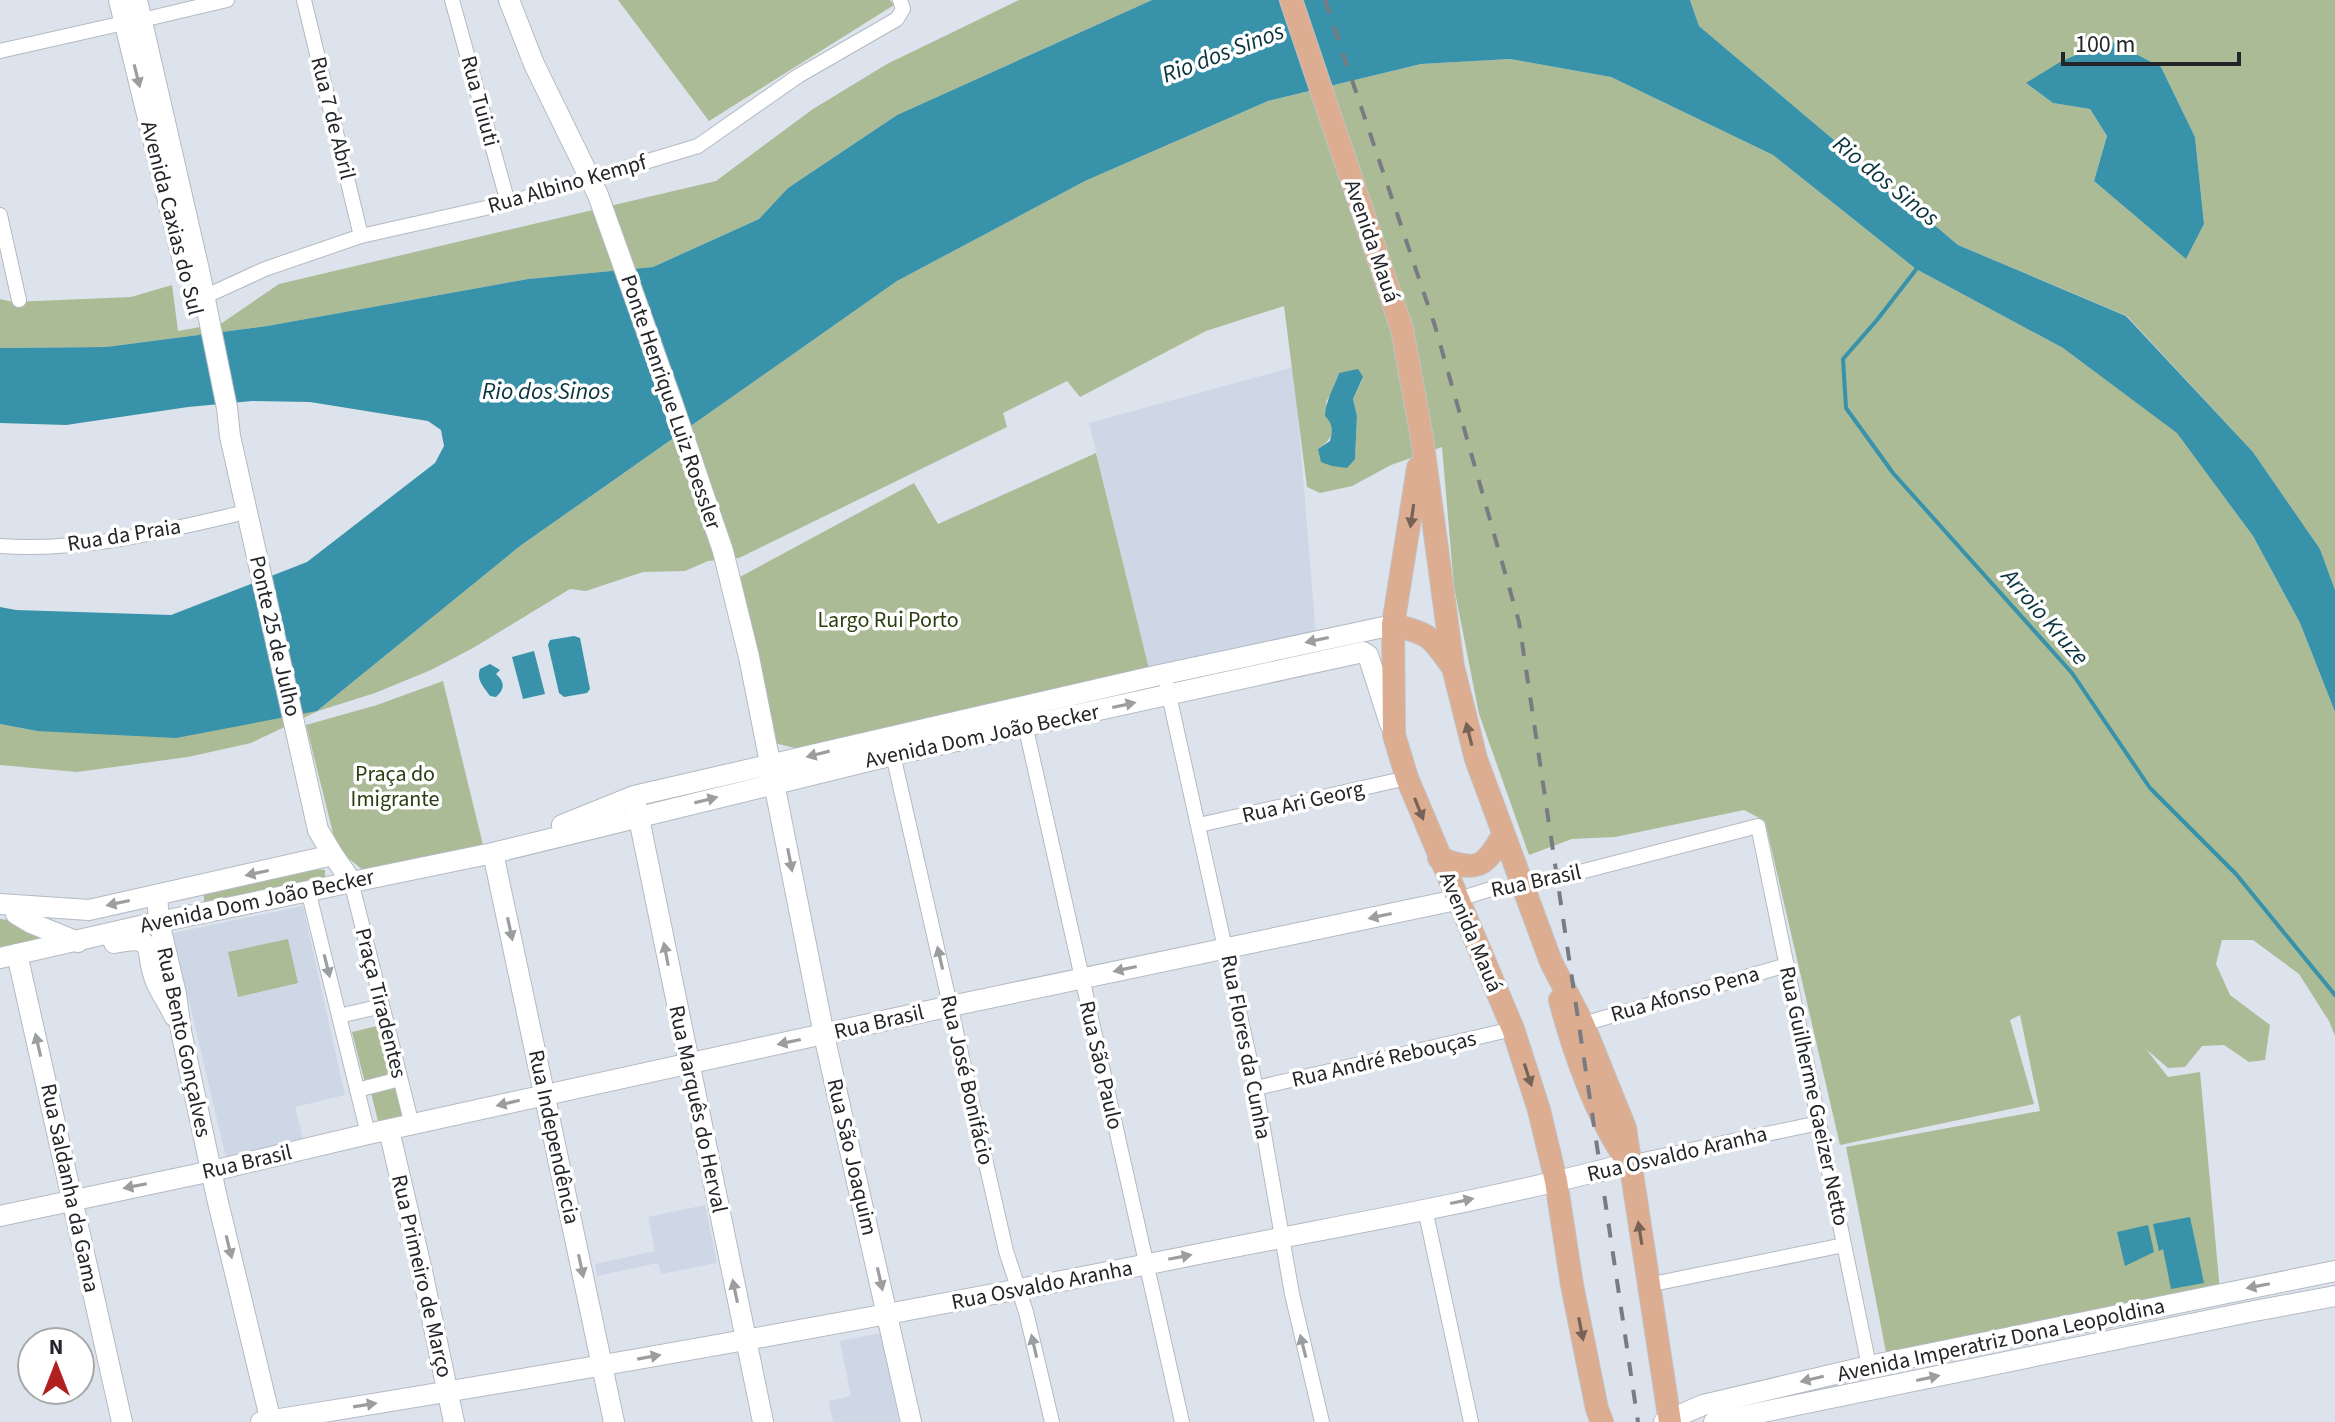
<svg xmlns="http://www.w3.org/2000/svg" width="2335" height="1422" font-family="'Source Sans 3',sans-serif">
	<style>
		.built { fill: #cdd7e6 }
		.green { fill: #abbb96; fill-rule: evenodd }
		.water { fill: #3892a9 }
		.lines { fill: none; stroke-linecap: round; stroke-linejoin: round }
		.stream { stroke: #3892a9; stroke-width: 4 }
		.street-casing { stroke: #b4bac3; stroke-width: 16 }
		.secondary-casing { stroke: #b4bac3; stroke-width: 22 }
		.primary-casing { stroke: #c1c2c3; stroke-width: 24 }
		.street { stroke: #fff; stroke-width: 14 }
		.secondary { stroke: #fff; stroke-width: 20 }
		.primary { stroke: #dcad91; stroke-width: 22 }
		.rail { stroke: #787c82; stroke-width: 4; stroke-dasharray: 14 14; stroke-linecap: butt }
		.secondary-bridge-casing { stroke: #b4bac3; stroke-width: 22; stroke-linecap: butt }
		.secondary-bridge { stroke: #fff; stroke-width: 20 }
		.oneway { fill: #9c9d9e }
		.oneway2 { fill: #766257 }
		.labels { text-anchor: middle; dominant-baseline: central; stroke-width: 7; stroke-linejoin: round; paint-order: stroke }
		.street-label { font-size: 22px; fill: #232528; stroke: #fff }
		.park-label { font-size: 22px; fill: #2c3d0f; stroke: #fff }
		.water-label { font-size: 24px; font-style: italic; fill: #09343e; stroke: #fff }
	</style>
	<rect width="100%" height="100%" fill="#dde3ec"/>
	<g class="built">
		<path d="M1294,367L1316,635L1150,673L1089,423Z"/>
		<path d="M303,906L345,1095L295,1107L304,1144L227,1162L173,933Z"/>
		<path d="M705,1205L717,1263L661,1274L658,1263L597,1276L595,1264L655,1251L648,1217Z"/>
		<path d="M881,1333L899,1422H833L829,1401L851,1396L840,1341Z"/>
	</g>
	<g class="green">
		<path d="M618,0H890L894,5L709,121Z"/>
		<path d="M1019,0H1152L897,115L788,188L759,219L653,267L528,279L267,326L106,347L0,348V299L13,302L131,297L172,285L178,331L222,323L279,284L716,181L813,109L887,64Z"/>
		<path d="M1690,0H2335V590L2320,549L2253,452L2127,316L1958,245L1699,26ZM2109,40L2161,67L2195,137L2204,224L2186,259L2094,181L2107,136L2090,109L2053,103L2027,84L2060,62Z"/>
		<path d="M1510,59L1611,77L1773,155L1916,269L2063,348L2178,433L2253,536L2300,623L2335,712V1036L2329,1021L2299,974L2253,940H2222L2216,964L2230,995L2270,1025L2265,1060L2249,1062L2224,1045L2202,1046L2185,1067L2168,1068L2146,1049L2168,1077L2200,1072L2220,1291L1887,1357L1846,1147L2040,1111L2020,1015L2010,1020L2034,1104L1840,1145L1765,821L1744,810L1615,837L1572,839L1529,855L1479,714L1454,587L1442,447L1391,465L1352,486L1320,493L1307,487L1284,306L1206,331L1080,397L1067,381L1003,413L1007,427L739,558L708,561L685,571L643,572L586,591L570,589L473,648L431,670L375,693L318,711L251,743L188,757L77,772L0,765V724L37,731L317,711L520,546L897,281L1085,181L1268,101L1421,64ZM1339,373L1363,378L1353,399L1357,416L1355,458L1318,449C1340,434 1332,425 1326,402L1333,390Z"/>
		<path d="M1096,453L1150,673L821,747L795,748L774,743L738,578L914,483L938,524Z"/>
		<path d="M443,681L484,849L369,875L337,849L306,725L377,705Z"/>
		<path d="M316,869L325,870V878L204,907V893Z"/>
		<path d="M0,919L15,921L51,937L0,947Z"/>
		<path d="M288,939L298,983L238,997L228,952Z"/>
		<path d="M381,1025L394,1076L365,1083L352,1032Z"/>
		<path d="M395,1083L405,1123L380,1129L370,1089Z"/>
	</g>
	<g class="water">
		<path d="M1152,0H1690L1699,26L1958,245L2126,316L2253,452L2320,549L2335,590V712L2300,623L2253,536L2177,433L2063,348L1916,269L1773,155L1611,77L1510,59L1421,64L1268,101L1085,181L897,281L520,546L317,711L176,738L37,731L0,724V607L16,610L171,615L307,562L435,463L444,446L441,430L428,421L310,402L252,401L188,407L66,425L0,423V348L106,347L267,326L528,279L653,267L759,219L788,188L897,115Z"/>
		<path d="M2109,40L2161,67L2195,137L2204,224L2186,259L2094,181L2107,136L2090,109L2053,103L2026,83L2060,62Z"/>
		<path d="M1358,369L1363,377L1353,399L1357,416L1355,459L1347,468L1332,466L1321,462L1318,449L1330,441C1333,430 1333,424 1325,416C1326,399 1334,388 1339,373Z"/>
		<path d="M574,636L580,638L590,689L587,693L564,697L559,693L548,645L550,640Z"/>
		<path d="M534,651L545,694L523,699L512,657Z"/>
		<path d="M490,664L500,670L496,674C505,682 505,689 496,697L490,696C484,687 476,680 480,669Z"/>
		<path d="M2190,1217L2204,1283L2171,1289L2163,1249L2159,1251L2153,1224Z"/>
		<path d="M2148,1225L2154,1252L2125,1266L2117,1232Z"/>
	</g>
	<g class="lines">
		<path class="stream" d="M1918,267L1877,320L1843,359L1846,408L1893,473L2072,673L2150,788L2236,874L2335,995"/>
		<g class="street-casing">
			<g id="street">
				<path d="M304,0L361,236"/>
				<path d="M452,0L508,203"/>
				<path d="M142,20L227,0"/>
				<path d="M0,51L124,23"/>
				<path d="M0,215L19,300"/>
				<path d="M193,302L265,269L361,236L508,203L698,146L798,76L897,19L903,9L900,0"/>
				<path d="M0,546C85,552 164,531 246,512"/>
				<path d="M1167,686L1256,1088L1292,1294L1322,1422"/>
				<path d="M1024,720L1182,1422"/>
				<path d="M891,746L1006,1251L1026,1312L1052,1422"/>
				<path d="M1199,825L1407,778"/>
				<path d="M351,881L412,1125"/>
				<path d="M308,890L368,1134"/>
				<path d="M1456,900L1491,889L1522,887L1758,826L1869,1366"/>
				<path d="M339,1016L382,1006"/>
				<path d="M1583,1024L1787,965"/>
				<path d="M1256,1088L1513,1029"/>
				<path d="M357,1090L400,1079"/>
				<path d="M1629,1163L1819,1123"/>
				<path d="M1425,1209L1471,1422"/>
				<path d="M1648,1285L1844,1245"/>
			</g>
		</g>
		<g class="secondary-casing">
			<g id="secondary">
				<path d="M119,0L184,266"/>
				<path d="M137,0L199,270L227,408L230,436L318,830L333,855L351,881"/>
				<path d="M509,0L534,64L577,152"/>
				<path d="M672,402L723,551L749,657L824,1035L911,1422"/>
				<path d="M636,804L763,1422"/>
				<path d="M562,825L634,796L1155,676L1393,625"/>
				<path d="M493,853L614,1422"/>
				<path d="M157,895L159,922L176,994L181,1031L217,1198L271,1422"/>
				<path d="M0,904L89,910L333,855"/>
				<path d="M16,914L31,923L78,942"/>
				<path d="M114,943C160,933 143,952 156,982C161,994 169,1004 174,1016"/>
				<path d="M17,954L122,1422"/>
				<path d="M0,958L149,924L493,853L893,755L1363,652L1368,655L1390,724"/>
				<path d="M389,1130L422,1271L454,1422"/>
				<path d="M0,1216L212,1171L368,1134L951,1006L1456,900"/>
				<path d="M261,1422C570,1373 877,1318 1184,1257C1331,1227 1484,1202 1629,1163"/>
				<path d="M1664,1422L1703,1405L1869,1366L2335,1271"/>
				<path d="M1714,1422L2249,1312L2335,1296"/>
			</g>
		</g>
		<g class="primary-casing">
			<g id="primary">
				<path d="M1291,0L1402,329L1422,438L1453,667L1476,759L1551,962L1583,1024L1625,1128L1670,1422"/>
				<path d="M1418,468L1393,625L1394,735L1407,778L1513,1029L1539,1110L1556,1181L1572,1285L1597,1409L1602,1422"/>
				<path d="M1393,625C1431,634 1430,636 1452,666"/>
				<path d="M1439,858C1476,872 1484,869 1503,835"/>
				<path d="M1560,1000C1573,1050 1597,1118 1626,1159"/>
			</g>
		</g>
		<use href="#street" class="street"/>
		<use href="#secondary" class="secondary"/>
		<use href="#primary" class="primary"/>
		<path class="rail" d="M1325,0L1435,326L1519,622L1638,1422"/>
		<g class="secondary-bridge-casing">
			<path id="secondary-bridge" d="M577,152L598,195L672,402"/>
		</g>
		<use href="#secondary-bridge" class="secondary-bridge"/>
	</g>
	<defs><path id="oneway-solid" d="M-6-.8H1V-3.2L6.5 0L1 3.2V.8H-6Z" transform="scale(2)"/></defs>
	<g class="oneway">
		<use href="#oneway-solid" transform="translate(137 76) rotate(76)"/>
		<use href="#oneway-solid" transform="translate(1317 640) rotate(168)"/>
		<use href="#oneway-solid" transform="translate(1124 705) rotate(-12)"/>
		<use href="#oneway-solid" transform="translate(818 754) rotate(166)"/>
		<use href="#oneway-solid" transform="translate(706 800) rotate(-14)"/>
		<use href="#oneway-solid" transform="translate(790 860) rotate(79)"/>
		<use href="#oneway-solid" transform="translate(257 873) rotate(168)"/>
		<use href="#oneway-solid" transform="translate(118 903) rotate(168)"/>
		<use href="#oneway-solid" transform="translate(1380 916) rotate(168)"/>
		<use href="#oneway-solid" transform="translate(510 929) rotate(78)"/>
		<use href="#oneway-solid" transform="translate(666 954) rotate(-101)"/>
		<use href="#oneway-solid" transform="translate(940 958) rotate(-103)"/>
		<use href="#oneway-solid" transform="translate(327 966) rotate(76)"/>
		<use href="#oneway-solid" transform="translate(1125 969) rotate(168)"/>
		<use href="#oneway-solid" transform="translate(789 1042) rotate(168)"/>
		<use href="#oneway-solid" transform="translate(38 1045) rotate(-103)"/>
		<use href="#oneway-solid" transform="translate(508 1103) rotate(167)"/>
		<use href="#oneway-solid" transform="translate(135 1186) rotate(169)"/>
		<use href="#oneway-solid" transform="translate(1462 1201) rotate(-12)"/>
		<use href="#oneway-solid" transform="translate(229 1247) rotate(76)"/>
		<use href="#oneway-solid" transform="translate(1180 1257) rotate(-11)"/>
		<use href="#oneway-solid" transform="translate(581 1266) rotate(78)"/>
		<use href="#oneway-solid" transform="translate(880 1279) rotate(77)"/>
		<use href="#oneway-solid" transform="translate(2258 1286) rotate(169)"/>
		<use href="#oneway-solid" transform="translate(735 1291) rotate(-102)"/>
		<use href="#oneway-solid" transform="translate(1034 1346) rotate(-103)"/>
		<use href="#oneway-solid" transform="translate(1303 1346) rotate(-104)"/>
		<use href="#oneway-solid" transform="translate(649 1357) rotate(-10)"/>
		<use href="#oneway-solid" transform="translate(1928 1378) rotate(-12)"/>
		<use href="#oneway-solid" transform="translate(1812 1379) rotate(167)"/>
		<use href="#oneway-solid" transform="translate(365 1405) rotate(-9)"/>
	</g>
	<g class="oneway2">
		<use href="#oneway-solid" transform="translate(1412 516) rotate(98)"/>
		<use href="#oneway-solid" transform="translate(1469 734) rotate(-104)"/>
		<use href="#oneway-solid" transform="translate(1419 809) rotate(68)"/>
		<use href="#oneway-solid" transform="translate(1528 1075) rotate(72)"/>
		<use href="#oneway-solid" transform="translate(1640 1233) rotate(-99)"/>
		<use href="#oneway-solid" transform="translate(1581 1329) rotate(79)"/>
	</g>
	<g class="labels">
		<g class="street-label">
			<text transform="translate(480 101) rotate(75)">Rua Tuiuti</text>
			<text transform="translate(333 118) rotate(76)">Rua 7 de Abril</text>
			<text transform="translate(567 184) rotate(-16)">Rua Albino Kempf</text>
			<text transform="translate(172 218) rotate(76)">Avenida Caxias do Sul</text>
			<text transform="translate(1372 241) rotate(71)">Avenida Mauá</text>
			<text transform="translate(671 402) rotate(71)">Ponte Henrique Luiz Roessler</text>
			<text transform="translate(124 535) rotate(-9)">Rua da Praia</text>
			<text transform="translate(275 636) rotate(77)">Ponte 25 de Julho</text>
			<text transform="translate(982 736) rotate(-12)">Avenida Dom João Becker</text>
			<text transform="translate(1303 802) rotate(-13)">Rua Ari Georg</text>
			<text transform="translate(1536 881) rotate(-12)">Rua Brasil</text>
			<text transform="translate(257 901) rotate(-12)">Avenida Dom João Becker</text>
			<text transform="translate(1471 932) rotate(67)">Avenida Mauá</text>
			<text transform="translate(1685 994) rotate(-16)">Rua Afonso Pena</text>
			<text transform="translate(381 1003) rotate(76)">Praça Tiradentes</text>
			<text transform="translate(879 1022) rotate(-13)">Rua Brasil</text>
			<text transform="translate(184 1042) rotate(78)">Rua Bento Gonçalves</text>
			<text transform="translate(1246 1047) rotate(79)">Rua Flores da Cunha</text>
			<text transform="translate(1384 1059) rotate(-13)">Rua André Rebouças</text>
			<text transform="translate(1101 1065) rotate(77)">Rua São Paulo</text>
			<text transform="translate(967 1080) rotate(77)">Rua José Bonifácio</text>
			<text transform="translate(1814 1096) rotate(78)">Rua Guilherme Gaeizer Netto</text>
			<text transform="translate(698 1109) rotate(78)">Rua Marquês do Herval</text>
			<text transform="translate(554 1137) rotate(78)">Rua Independência</text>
			<text transform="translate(1677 1154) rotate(-13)">Rua Osvaldo Aranha</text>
			<text transform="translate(852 1157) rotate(77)">Rua São Joaquim</text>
			<text transform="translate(247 1162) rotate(-13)">Rua Brasil</text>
			<text transform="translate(70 1188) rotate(78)">Rua Saldanha da Gama</text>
			<text transform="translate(422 1276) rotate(77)">Rua Primeiro de Março</text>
			<text transform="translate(1042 1285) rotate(-11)">Rua Osvaldo Aranha</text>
			<text transform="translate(2001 1340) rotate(-12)">Avenida Imperatriz Dona Leopoldina</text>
		</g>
		<g class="park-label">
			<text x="888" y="620">Largo Rui Porto</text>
			<text x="395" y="774">Praça do<tspan x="395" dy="25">Imigrante</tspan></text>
		</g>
		<g class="water-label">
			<text transform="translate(1223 53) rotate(-21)">Rio dos Sinos</text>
			<text transform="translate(1886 181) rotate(39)">Rio dos Sinos</text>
			<text x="546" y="391">Rio dos Sinos</text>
			<text transform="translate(2045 617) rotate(49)">Arroio Kruze</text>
		</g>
	</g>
	<g transform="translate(56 1366)"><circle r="38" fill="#ffffff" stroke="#a7a8a9" stroke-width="2"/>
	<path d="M0-6L14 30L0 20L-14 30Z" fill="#b02020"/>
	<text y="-12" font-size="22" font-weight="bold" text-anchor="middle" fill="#232528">N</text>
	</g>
	<path d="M2063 52v12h176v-12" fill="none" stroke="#232528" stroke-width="4"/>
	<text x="2075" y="52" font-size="24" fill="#232528" stroke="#ffffff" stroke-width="6" paint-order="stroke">100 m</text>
</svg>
